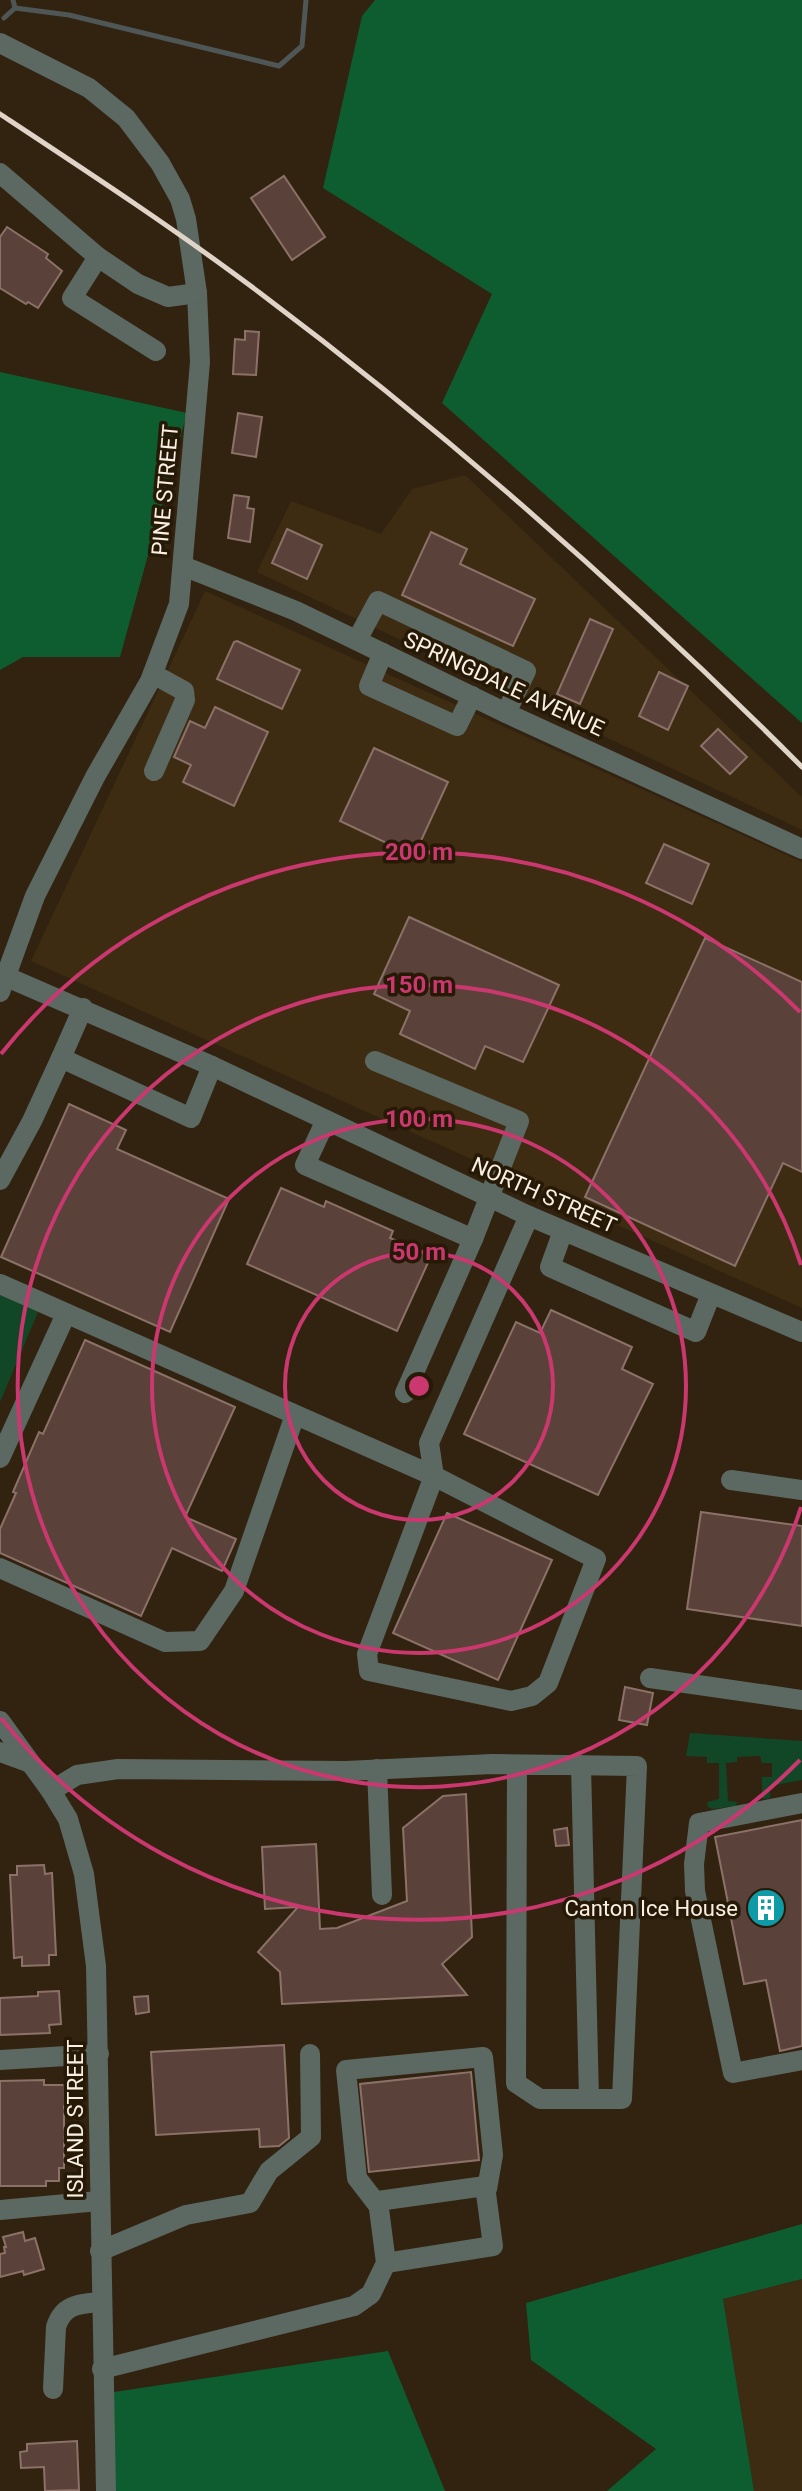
<svg xmlns="http://www.w3.org/2000/svg" width="802" height="2491" font-family="Roboto,sans-serif">
	<style>
		.built { fill: #3d2c12 }
		.green { fill: #114727 }
		.forest { fill: #0e5d31 }
		.lines { fill: none; stroke-linecap: round; stroke-linejoin: round }
		.stream { stroke: #4e5656; stroke-width: 5 }
		.building { fill: #5a4139; stroke: #8c7168; stroke-width: 2 }
		.minor { stroke: #5c6862; stroke-width: 20 }
		.rail { stroke: #dfd4c7; stroke-width: 5 }
		.ring { fill: none; stroke: #ca386f; stroke-width: 4 }
		.labels { text-anchor: middle; dominant-baseline: central; stroke-width: 7; stroke-linejoin: round; paint-order: stroke }
		.street-label { font-size: 22px; fill: #f9efe3; stroke: #261906 }
		.poi-label { font-size: 22px; fill: #f9efe3; stroke: #261906; text-anchor: end }
		.centre { fill: #ca386f; stroke: #261906; stroke-width: 4 }
		.ring-label { font-size: 24px; text-anchor: middle; font-weight: bold; fill: #ca386f; stroke: #261906; stroke-width: 7; stroke-linejoin: round; paint-order: stroke }
	</style>
	<rect width="100%" height="100%" fill="#312310"/>
	<g class="built">
		<path d="M465,475L802,797V830L257,572L291,501L381,534L412,489Z"/>
		<path d="M205,591L802,862V1308L31,961Z"/>
		<path d="M802,2279V2491H754L723,2299Z"/>
	</g>
	<g class="green">
		<path d="M0,1293L38,1312L0,1402Z"/>
		<path d="M690,1733L802,1741V1780L770,1786V1798L762,1799V1777H772V1763H762L760,1756L737,1757V1762L726,1763L728,1801L737,1802L736,1806L713,1809L708,1807L707,1802L719,1799V1763H707V1757L686,1756Z"/>
	</g>
	<g class="forest">
		<path d="M375,0H802V723L442,403L492,294L323,188L362,16Z"/>
		<path d="M0,372L187,413L120,657H23L0,670Z"/>
		<path d="M802,2224V2279L723,2299L754,2491H607L656,2449L531,2360L526,2303Z"/>
		<path d="M388,2351L445,2491H108L94,2395Z"/>
	</g>
	<g class="lines">
		<g class="stream">
			<path d="M15,8L69,15L279,66L302,46L306,0"/>
			<path d="M4,18L15,8L13,0"/>
		</g>
	</g>
	<g class="building">
		<path d="M284,176L325,237L292,260L251,198Z"/>
		<path d="M7,227L48,254L46,258L62,271L38,308L28,302L26,304L0,288V237Z"/>
		<path d="M245,331L259,332L256,375L233,374L235,339L245,340Z"/>
		<path d="M238,413L262,417L256,457L232,453Z"/>
		<path d="M234,495L249,497L247,508L254,509L250,542L228,538Z"/>
		<path d="M287,529L322,545L307,579L272,563Z"/>
		<path d="M431,532L467,549L460,564L535,599L513,646L402,595Z"/>
		<path d="M590,619L613,629L580,704L557,694Z"/>
		<path d="M237,641L300,670L282,709L217,679L234,642Z"/>
		<path d="M659,672L688,686L668,730L639,716Z"/>
		<path d="M215,707L268,732L234,806L183,782L191,765L174,757L190,721L205,728Z"/>
		<path d="M718,729L747,757L730,774L701,746Z"/>
		<path d="M374,748L448,782L414,856L340,821Z"/>
		<path d="M664,844L709,864L692,904L646,883Z"/>
		<path d="M409,917L559,985L523,1062L485,1046L475,1069L400,1034L410,1011L374,994Z"/>
		<path d="M705,938L802,982V1172L783,1163L735,1266L585,1197Z"/>
		<path d="M69,1104L126,1130L117,1149L229,1199L170,1332L1,1257Z"/>
		<path d="M281,1188L324,1207L326,1201L393,1231L390,1238L431,1256L397,1331L247,1264Z"/>
		<path d="M551,1310L632,1347L622,1369L653,1384L598,1495L464,1434L516,1322L540,1333Z"/>
		<path d="M85,1340L235,1407L185,1517L236,1539L222,1571L172,1548L141,1616L0,1553V1529L16,1493L13,1492L39,1432L43,1434Z"/>
		<path d="M701,1512L802,1526V1626L687,1609Z"/>
		<path d="M447,1513L552,1560L498,1680L393,1633Z"/>
		<path d="M625,1687L653,1693L647,1725L619,1720Z"/>
		<path d="M466,1794L472,1937L442,1964L467,1995L282,2004L280,1972L258,1952L298,1907L265,1909L262,1847L316,1844L320,1929L337,1928L407,1901L403,1828L443,1796Z"/>
		<path d="M802,1820V2046L780,2051L766,1980L744,1984L715,1837Z"/>
		<path d="M567,1828L569,1845L556,1846L554,1830Z"/>
		<path d="M44,1865L45,1874L52,1873L56,1955H49V1965L22,1966V1957L14,1958L10,1875H17V1866Z"/>
		<path d="M59,1991L61,2024L49,2025L50,2033L0,2035V1998L38,1996V1992Z"/>
		<path d="M148,1996L149,2012L136,2014L134,1997Z"/>
		<path d="M284,2045L289,2138L279,2146L260,2147L259,2129L156,2135L151,2052Z"/>
		<path d="M471,2072L479,2160L369,2172L360,2084Z"/>
		<path d="M44,2080V2085H64V2168H59V2181H46V2186H0V2081Z"/>
		<path d="M23,2232L25,2241L35,2238L44,2269L24,2275L23,2271L0,2277V2254L5,2253L4,2247H6L3,2237Z"/>
		<path d="M77,2441L79,2490L45,2491L44,2467L21,2468L20,2452L27,2451V2444Z"/>
	</g>
	<g class="lines">
		<g class="minor">
			<path d="M0,43L89,88L126,118L160,163L180,199L186,219L197,293L200,362L179,604L150,681L95,777L35,896L0,992"/>
			<path d="M0,173L98,257L138,284L168,297L197,293"/>
			<path d="M98,257L72,298L156,351"/>
			<path d="M183,566L296,611L506,713L802,849"/>
			<path d="M357,640L378,601L526,671L506,713"/>
			<path d="M383,653L369,686L457,726L472,696"/>
			<path d="M153,674L184,691L185,700L154,771"/>
			<path d="M0,974L212,1066L529,1216L802,1332"/>
			<path d="M83,1008L61,1058L191,1118L212,1066"/>
			<path d="M326,1120L305,1165L473,1239L519,1121L375,1061"/>
			<path d="M0,1180L32,1121L61,1058"/>
			<path d="M563,1231L550,1267L696,1332L711,1294"/>
			<path d="M0,1284L434,1476L367,1654L369,1671L511,1701L532,1696L548,1683L596,1559L434,1476L429,1443L529,1216"/>
			<path d="M405,1393L473,1239"/>
			<path d="M0,1458L66,1314"/>
			<path d="M731,1480L802,1490"/>
			<path d="M0,1568L165,1642L200,1641L234,1591L295,1415"/>
			<path d="M650,1678L802,1700"/>
			<path d="M0,1721L51,1791L68,1819L84,1874L96,1966L106,2491"/>
			<path d="M0,1752L28,1762"/>
			<path d="M581,1765L589,2099"/>
			<path d="M377,1769L382,1895"/>
			<path d="M51,1791L77,1775L118,1769L346,1771L492,1764L637,1766L622,2099H540L516,2083L517,1765"/>
			<path d="M802,1803L699,1823L694,1864L695,1891L733,2073L802,2060"/>
			<path d="M0,2060L99,2054"/>
			<path d="M377,2204L357,2178L346,2070L483,2057L493,2155L487,2189"/>
			<path d="M0,2210L99,2201"/>
			<path d="M100,2251L186,2215L250,2203L269,2171L311,2137L310,2054"/>
			<path d="M102,2369L354,2306L371,2294L386,2263L493,2246L485,2186L378,2201L386,2263"/>
			<path d="M53,2389L56,2327C63,2304 79,2304 101,2302"/>
		</g>
		<path class="rail" d="M0,114C88,172 175,229 260,293C452,437 632,597 802,767"/>
	</g>
	<g class="ring">
		<circle cx="419" cy="1386" r="134"/>
		<circle cx="419" cy="1386" r="267"/>
		<path d="M801 1507A401 401 0 1 1 801 1265"/>
		<path d="M800 1760A534 534 0 0 1 1 1718M1 1054A534 534 0 0 1 800 1012"/>
	</g>
	<defs>
		<g id="building-disc" transform="scale(2)"><circle r="9.5" fill="#0f9aa8" stroke="#261906"/><path d="M-4-6H4V6H1V3H-1V6H-4ZM-2.5-4.3h1.7v1.8h-1.7ZM.8-4.3h1.7v1.8H.8ZM-2.5-1h1.7V.8h-1.7ZM.8-1h1.7V.8H.8Z" fill="#fff"/></g>
	</defs>
	<g fill-rule="evenodd">
		<use href="#building-disc" x="766" y="1908"/>
	</g>
	<g class="labels">
		<g class="street-label">
			<text transform="translate(165 490) rotate(-85)">PINE STREET</text>
			<text transform="translate(504 684) rotate(25)">SPRINGDALE AVENUE</text>
			<text transform="translate(544 1195) rotate(24)">NORTH STREET</text>
			<text transform="translate(75 2119) rotate(-90)">ISLAND STREET</text>
		</g>
		<g class="poi-label">
			<text x="738" y="1908">Canton Ice House</text>
		</g>
	</g>
	<circle cx="419" cy="1386" r="12" class="centre"/>
	<g class="ring-label">
		<text x="419" y="860">200 m</text>
		<text x="419" y="993">150 m</text>
		<text x="419" y="1127">100 m</text>
		<text x="419" y="1260">50 m</text>
	</g>
</svg>
